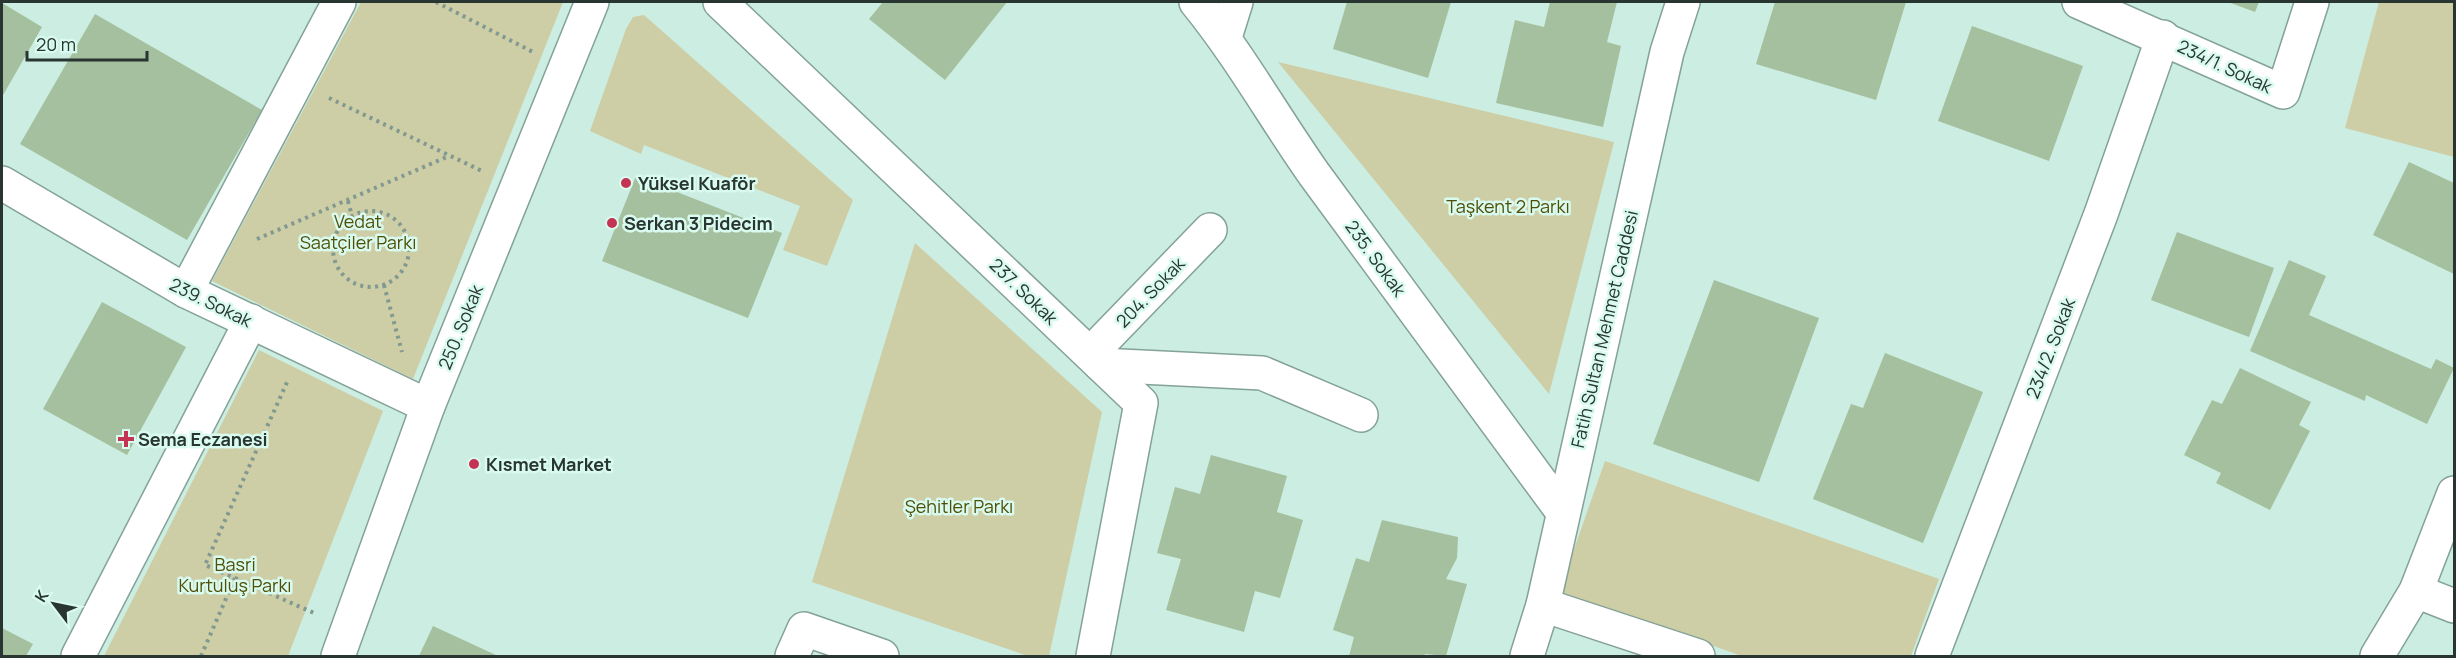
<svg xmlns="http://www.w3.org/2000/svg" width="2456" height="658" font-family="Manrope,sans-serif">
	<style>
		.green { fill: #cdcda6 }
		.building { fill: #a4c09e }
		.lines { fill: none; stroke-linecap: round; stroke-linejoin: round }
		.minor-casing { stroke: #84a297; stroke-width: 36 }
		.major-casing { stroke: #84a297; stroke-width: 36 }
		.path { stroke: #819990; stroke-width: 4; stroke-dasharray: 3 4.5; stroke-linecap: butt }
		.minor { stroke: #fff; stroke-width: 33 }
		.major { stroke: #fff; stroke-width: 33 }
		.poi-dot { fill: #c43452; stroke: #d9faee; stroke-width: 2 }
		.labels { text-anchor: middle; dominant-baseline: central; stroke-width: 5; stroke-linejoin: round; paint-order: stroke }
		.street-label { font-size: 18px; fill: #283531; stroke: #d9faee }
		.poi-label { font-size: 18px; font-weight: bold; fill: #283531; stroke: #d9faee; text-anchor: start }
		.park-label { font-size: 18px; fill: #514f07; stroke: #d9faee }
	</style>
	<rect width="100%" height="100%" fill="#ccede1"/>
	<g class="green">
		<path d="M361,2H563L413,379L212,281Z"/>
		<path d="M2379,2H2454V157L2345,128Z"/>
		<path d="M644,15L853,200L827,266L783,250L800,206L644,145L641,154L590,131L626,29L633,17Z"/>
		<path d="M1278,62L1614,142L1549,394Z"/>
		<path d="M915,243L1102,412L1049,656H1028L812,582Z"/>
		<path d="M259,350L383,411L288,656H104Z"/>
		<path d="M1605,461L1939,579L1911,656H1742L1559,592Z"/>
	</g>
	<g class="building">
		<path d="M883,2H1007L945,80L869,19Z"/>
		<path d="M1347,2H1451L1428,78L1333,49Z"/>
		<path d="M1550,2H1617L1607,42L1621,46L1603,127L1496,103L1515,20L1544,27Z"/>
		<path d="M1775,2H1906L1876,100L1756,64Z"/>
		<path d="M2228,2H2259L2255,12Z"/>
		<path d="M2,3L42,27L2,97Z"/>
		<path d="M95,14L262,110L187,240L20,144Z"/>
		<path d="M1972,26L2083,66L2049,161L1938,121Z"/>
		<path d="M2409,162L2454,183V274L2373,235Z"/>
		<path d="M636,176L782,233L748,318L602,261Z"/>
		<path d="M2177,232L2274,268L2249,337L2151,300Z"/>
		<path d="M2289,260L2326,276L2309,315L2431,369L2436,359L2454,368L2427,424L2366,395L2365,401L2250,351Z"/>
		<path d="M1714,280L1819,318L1759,482L1653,444Z"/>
		<path d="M102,302L186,347L127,455L43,409Z"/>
		<path d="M1885,353L1983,392L1923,543L1813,499L1851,404L1863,408Z"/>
		<path d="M2240,368L2311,402L2299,425L2310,431L2270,510L2216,483L2221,473L2184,455L2212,400L2222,404Z"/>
		<path d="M1211,455L1287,476L1277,512L1303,520L1280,598L1255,591L1244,632L1166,610L1181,559L1157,553L1175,487L1200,494Z"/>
		<path d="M1382,520L1458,537L1457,558L1446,579L1467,584L1446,656L1425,654L1424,656H1349L1354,637L1333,630L1356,558L1369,562Z"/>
		<path d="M433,626L498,656H419Z"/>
		<path d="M2,628L33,644L26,656H2Z"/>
	</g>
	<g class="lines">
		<g class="minor-casing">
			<g id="minor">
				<path d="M720,2L1141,403L1093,656"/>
				<path d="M1196,2C1240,56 1274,117 1314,174L1562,511"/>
				<path d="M2079,2L2283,92L2312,2"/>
				<path d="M1225,37L1236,2"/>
				<path d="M2,183L186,291L428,406"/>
				<path d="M186,291L339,2"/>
				<path d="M1090,354L1210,230"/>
				<path d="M1101,365L1262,373L1361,415"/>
				<path d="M2416,591L2454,606"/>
				<path d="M1543,605L1698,656"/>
				<path d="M78,656L251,321"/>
				<path d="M338,656L428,406L592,2"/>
				<path d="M792,656L804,629L882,656"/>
				<path d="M1932,656L2101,214L2163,37"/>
				<path d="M2377,656L2416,591L2454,493"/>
			</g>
		</g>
		<g class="major-casing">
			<path id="major" d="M1527,656L1543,605L1667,52L1683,2"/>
		</g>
		<g class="path">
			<path d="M436,2L533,52"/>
			<path d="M329,98L482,171"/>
			<path d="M348,201L352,216"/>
			<circle cx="371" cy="249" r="38"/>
			<path d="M257,239L449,156"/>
			<path d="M384,285L402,352"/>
			<path d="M235,578L314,613"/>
			<path d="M201,656L235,578L205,565L288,380"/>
		</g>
		<use href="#minor" class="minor"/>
		<use href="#major" class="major"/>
	</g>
	<g class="poi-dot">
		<circle cx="626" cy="183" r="6"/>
		<circle cx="612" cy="223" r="6"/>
		<path d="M123 430h6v6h6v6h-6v6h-6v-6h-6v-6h6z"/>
		<circle cx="474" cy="464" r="6"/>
	</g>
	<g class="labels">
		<g class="street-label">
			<text transform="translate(2225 66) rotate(25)">234/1. Sokak</text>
			<text transform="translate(1376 258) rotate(54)">235. Sokak</text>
			<text transform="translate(1024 291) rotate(44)">237. Sokak</text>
			<text transform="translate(1150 292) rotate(-46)">204. Sokak</text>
			<text transform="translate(211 302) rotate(26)">239. Sokak</text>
			<text transform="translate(460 327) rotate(-68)">250. Sokak</text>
			<text transform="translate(1604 329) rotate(-77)">Fatih Sultan Mehmet Caddesi</text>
			<text transform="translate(2050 348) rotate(-69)">234/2. Sokak</text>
		</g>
		<g class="poi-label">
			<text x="638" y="183">Yüksel Kuaför</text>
			<text x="624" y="223">Serkan 3 Pidecim</text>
			<text x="138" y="439">Sema Eczanesi</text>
			<text x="486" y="464">Kısmet Market</text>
		</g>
		<g class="park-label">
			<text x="1508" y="206">Taşkent 2 Parkı</text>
			<text x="358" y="221">Vedat<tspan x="358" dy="21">Saatçiler Parkı</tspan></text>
			<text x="959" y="506">Şehitler Parkı</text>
			<text x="235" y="564">Basri<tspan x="235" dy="21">Kurtuluş Parkı</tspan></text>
		</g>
	</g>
	<rect width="2456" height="658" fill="none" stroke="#283531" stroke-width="6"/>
	<g transform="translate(54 604) rotate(302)" stroke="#d9faee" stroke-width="4.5" paint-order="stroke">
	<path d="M0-4.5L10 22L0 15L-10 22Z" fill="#283531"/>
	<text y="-9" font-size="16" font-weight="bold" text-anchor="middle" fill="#283531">K</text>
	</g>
	<path d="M27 51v9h120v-9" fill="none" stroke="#283531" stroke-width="3"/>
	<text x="36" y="51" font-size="18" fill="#283531" stroke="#d9faee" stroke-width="4.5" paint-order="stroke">20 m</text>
</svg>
